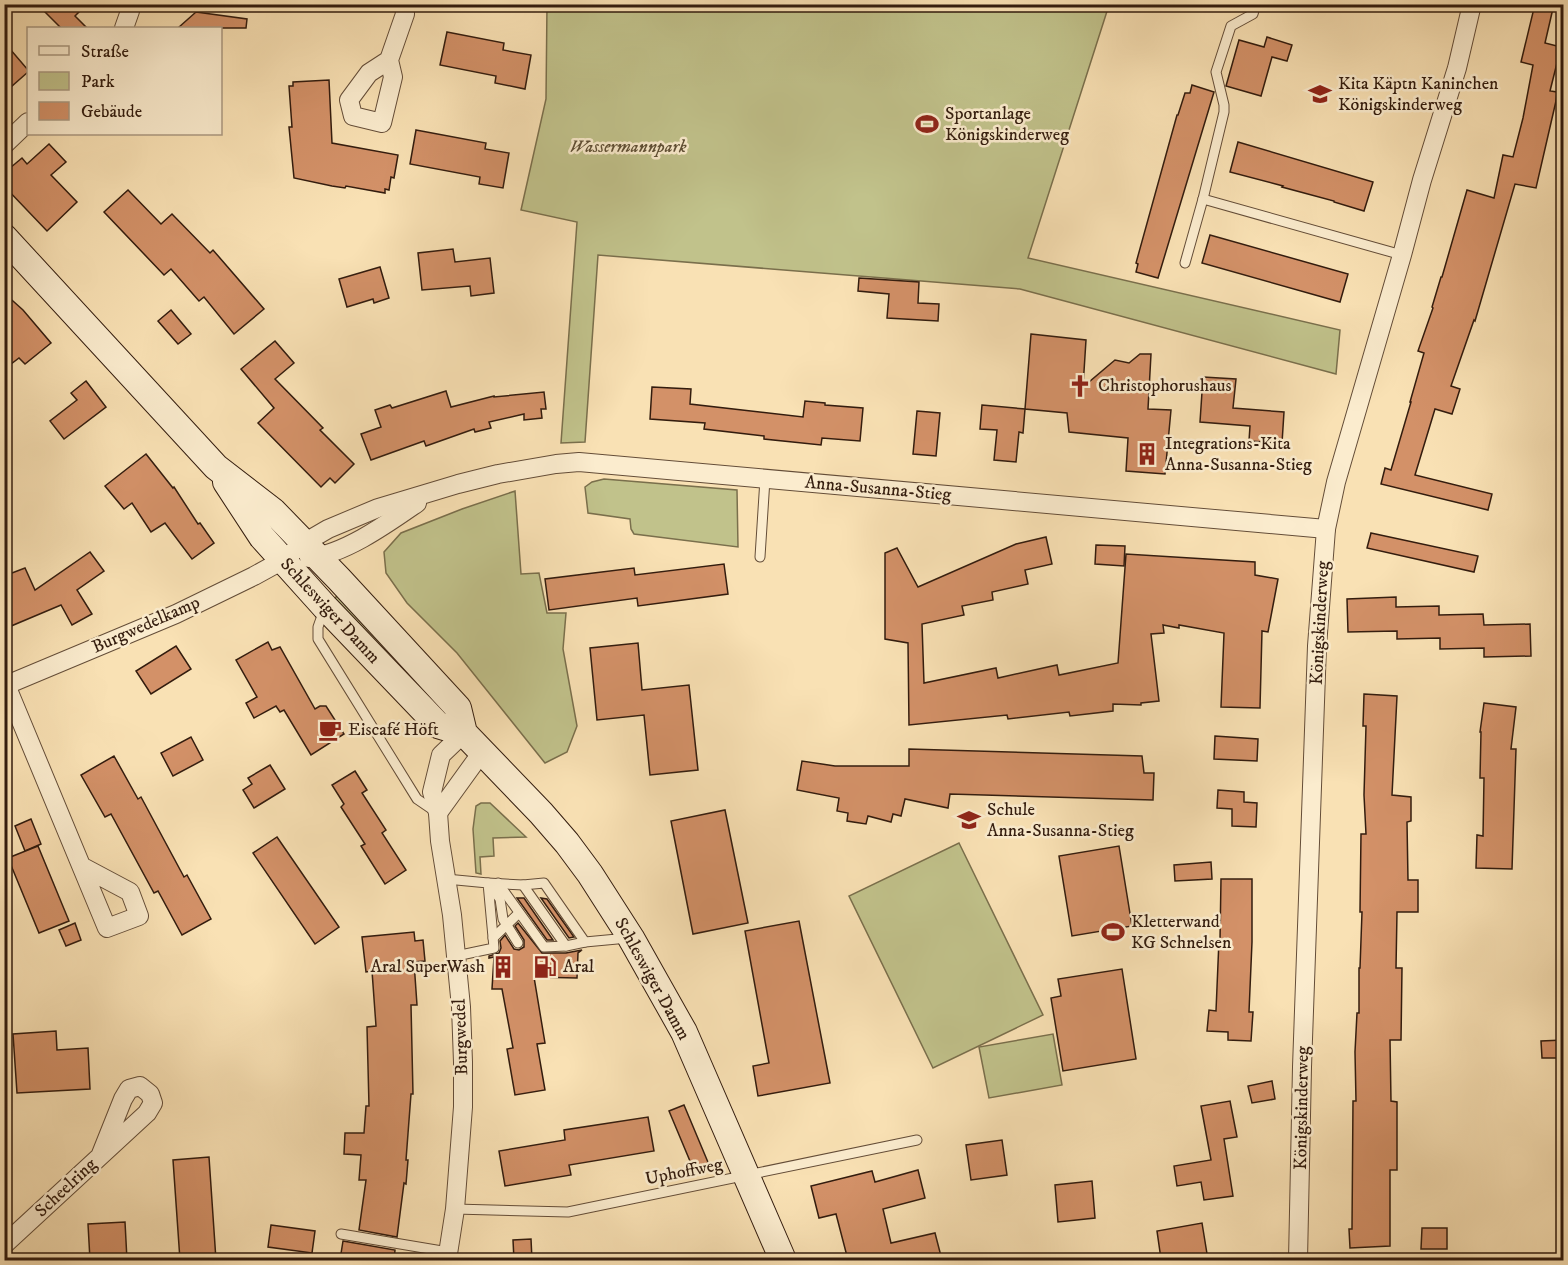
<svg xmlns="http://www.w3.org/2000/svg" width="1568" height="1265" font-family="'IM FELL DW Pica',serif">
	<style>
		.green { fill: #c1c28b; stroke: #7a6f4c; stroke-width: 1.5 }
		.building { fill: #d39168; stroke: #331c0e; stroke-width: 1.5 }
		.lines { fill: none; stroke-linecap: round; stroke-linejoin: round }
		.lane-casing { stroke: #644d38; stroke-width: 11 }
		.street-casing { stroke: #644d38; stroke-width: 20 }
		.secondary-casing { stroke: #331c0e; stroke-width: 28 }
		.lane { stroke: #fbecce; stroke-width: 9 }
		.street { stroke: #fbecce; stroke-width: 18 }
		.secondary { stroke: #fbecce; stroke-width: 26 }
		.labels { text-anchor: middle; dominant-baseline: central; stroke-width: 5; stroke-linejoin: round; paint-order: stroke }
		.poi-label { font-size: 18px; fill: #331c0e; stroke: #fbecce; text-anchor: start }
		.park-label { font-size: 18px; font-style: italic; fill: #5e4e34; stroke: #fbecce }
		.street-label { font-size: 18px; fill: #331c0e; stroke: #fbecce }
	</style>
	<rect width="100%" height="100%" fill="#f9e1b4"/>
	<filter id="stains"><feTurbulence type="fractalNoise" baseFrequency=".00333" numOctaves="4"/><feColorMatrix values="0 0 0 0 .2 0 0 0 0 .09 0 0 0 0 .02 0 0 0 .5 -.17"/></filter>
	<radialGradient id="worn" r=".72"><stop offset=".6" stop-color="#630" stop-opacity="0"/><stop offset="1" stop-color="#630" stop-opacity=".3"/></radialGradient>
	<g class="green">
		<path d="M547,5H1109L1028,258L1340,330L1336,374L1020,289L598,255L585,442L561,443L577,222L521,210L546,99Z"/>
		<path d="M604,479L737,490L738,547L634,534L631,529L630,519L588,513L585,487L592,482Z"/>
		<path d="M515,491L521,574L539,573L547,613H566L563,649L577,726L567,752L545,763L457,653L407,603L386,573L384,552L401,533L462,509Z"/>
		<path d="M340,595L458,725L423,692L334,598Z"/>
		<path d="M481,803H490L526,837L493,838L494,856L480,857L481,874L476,873L473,829L476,806Z"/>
		<path d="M959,843L1043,1015L933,1068L849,896Z"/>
		<path d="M1053,1034L1062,1085L989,1098L979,1047Z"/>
	</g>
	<g class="building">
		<path d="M37,4H87L75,16L87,28H61Z"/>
		<path d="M1535,4H1554L1545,43L1561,47L1550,91L1557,92L1556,101L1536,188L1515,184L1475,321L1474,320L1451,386L1460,389L1452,414L1435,409L1415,475L1492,494L1488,510L1381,484L1385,468L1391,470L1411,402H1410L1424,353L1418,351L1433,308L1432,307L1441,277H1442L1467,190L1494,198L1503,155L1513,157L1523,118L1533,65L1521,62Z"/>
		<path d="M196,12L247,19L246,28H178Z"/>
		<path d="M447,32L504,43L503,50L531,55L525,89L495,83L496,76L440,65Z"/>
		<path d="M1267,37L1292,45L1287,61L1272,57L1261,96L1226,86L1239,40L1264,47Z"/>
		<path d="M4,42L28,70V72L4,93Z"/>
		<path d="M329,80L332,143L398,155L394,178L391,177L389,190L385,189V193L346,186L345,188L332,186L294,178L289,127H292L289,86H293V82Z"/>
		<path d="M1192,85L1214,92L1158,278L1136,272L1138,264L1136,263L1177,115H1178L1185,93H1190Z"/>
		<path d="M416,130L486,143L485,149L509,153L503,188L479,184L480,177L410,164Z"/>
		<path d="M1238,142L1373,182L1364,211L1334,202V201L1282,187L1283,186L1230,172Z"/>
		<path d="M49,144L66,162L51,175L77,202L47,231L4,186V173L22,158L27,164Z"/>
		<path d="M128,190L161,224L172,214L210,253L213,250L264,309L234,334L204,297L199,301L171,269L164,275L104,212Z"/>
		<path d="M1210,235L1348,274L1340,302L1202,263Z"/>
		<path d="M453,249L455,262L490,258L494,293L471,296L470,286L422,290L418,253Z"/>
		<path d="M380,267L389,298L374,303L373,299L347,307L339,279Z"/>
		<path d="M859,278L919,282L918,303L939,304L938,321L887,318L889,294L858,291Z"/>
		<path d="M4,293L23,310L51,343L25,364L19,358L11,364L4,357Z"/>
		<path d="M171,310L191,334L178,344L158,321Z"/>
		<path d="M1031,334L1086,340L1083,387L1115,360L1129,363L1140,354H1151L1148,409L1171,410L1165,474L1126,471L1128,438L1069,432L1067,413L1025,409Z"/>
		<path d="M275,341L294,363L275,379L323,428L320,430L354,464L335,483L330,478L321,487L258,423L274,408L241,369Z"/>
		<path d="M1203,377L1236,379L1233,408L1284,412L1282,443L1249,441L1250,426L1200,422Z"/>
		<path d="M86,381L106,407L64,439L50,421L77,400L71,393Z"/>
		<path d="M652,387L691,389L690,404L803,417L805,401L825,403V405L863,408L860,441L822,438L821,445L764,439V436L704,429L705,423L650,419Z"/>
		<path d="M446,391L451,407L494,396V397L544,392L546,409H541L542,418L524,420V414L489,422L491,428L475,432L474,429L426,446L424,441L371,460L361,434L381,427L375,410L390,405L392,408Z"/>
		<path d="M982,405L1025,409L1023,433L1019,432L1016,462L994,460L997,430L980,429Z"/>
		<path d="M917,411L940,413L936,456L913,454Z"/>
		<path d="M146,454L173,488L174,487L198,524L200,523L214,543L192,559L165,523L151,532L132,503L124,509L105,486Z"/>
		<path d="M1371,533L1478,556L1474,572L1367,548Z"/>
		<path d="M1046,537L1052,564L1025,570L1028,584L992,592L993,600L962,606L964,615L922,624L924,683L996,668L998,678L1057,665L1059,675L1118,663L1126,554L1255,562V575L1278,579L1268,632L1262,631L1260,708L1221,707L1224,633L1179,625V628L1163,625L1164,633L1151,634L1159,701L1141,703V705L1113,704V711L1070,716L1069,712L1008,719L1007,715L909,725L908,643L885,639V553L897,548L918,587L1016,544Z"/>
		<path d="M1096,545L1125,546L1124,566L1095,564Z"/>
		<path d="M90,552L104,571L77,590L92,614L72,625L61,605L4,629V576L25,568L35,590Z"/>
		<path d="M724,564L728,594L638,606L637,598L549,610L545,579L634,568L635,575Z"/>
		<path d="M1396,597V607L1439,606V615L1483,614L1484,625L1530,624L1531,656L1484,657V648L1440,649V638L1397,639V631L1348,632L1347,599Z"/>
		<path d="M268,642L272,650L280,647L315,709L320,706H326L344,734L311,755L284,710L280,712L276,706L254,718L246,703L257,697L236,660Z"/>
		<path d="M638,643L642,690L689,685L698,770L650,775L644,715L597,720L590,648Z"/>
		<path d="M176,646L191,669L151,694L136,671Z"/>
		<path d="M1364,694L1397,696L1392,795L1411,797V821L1407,822L1408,880H1418V912H1397L1396,968H1402L1401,1040H1390L1391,1101L1397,1102V1170H1390V1246L1350,1248L1349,1229H1352L1353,1101H1356L1355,1052L1357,1013H1359V968H1360L1362,912H1360L1361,834H1366L1364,795L1366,726H1363Z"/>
		<path d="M1484,703L1516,707L1511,749H1516L1512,869L1476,868L1477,835L1483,836L1484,778H1480L1481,732H1480Z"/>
		<path d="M1215,736L1258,739L1257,761L1214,759Z"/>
		<path d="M191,737L203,760L173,776L161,753Z"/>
		<path d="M909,749L1142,756L1144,773H1154L1153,800L950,794L948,808L905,799L901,816L893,814L891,822L868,816L866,824L847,821L848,813L837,811L839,798L797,790L802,761L835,766H909Z"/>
		<path d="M114,756L138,799L141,797L184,877L187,875L211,919L182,935L158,891L154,893L111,814L105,817L81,775Z"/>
		<path d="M270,765L285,789L254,808L243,790L252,784L248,778Z"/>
		<path d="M355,771L367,790L362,793L386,830L382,833L406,870L385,884L361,846L365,844L341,807L344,804L332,785Z"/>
		<path d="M1218,790L1244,792V802L1257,803L1256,827L1232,826V809L1217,808Z"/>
		<path d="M725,810L748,923L693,934L671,821Z"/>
		<path d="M31,819L41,844L25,851L15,826Z"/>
		<path d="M277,837L339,927L315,944L253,853Z"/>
		<path d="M38,846L69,921L39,933L8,858Z"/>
		<path d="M1119,846L1132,926L1072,936L1059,856Z"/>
		<path d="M1211,862L1212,879L1175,881L1174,865Z"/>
		<path d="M1221,879H1252V942L1249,1012H1253L1251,1041L1228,1040V1032L1207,1031L1209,1010L1216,1011L1219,940H1220Z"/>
		<path d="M517,898H524L553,940H547Z"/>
		<path d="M541,898L547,899L574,937L569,938Z"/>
		<path d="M799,921L830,1083L758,1096L753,1066L769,1063L745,931Z"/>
		<path d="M75,923L81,940L66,946L59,930Z"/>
		<path d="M518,923L542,953H566L582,950L578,953L577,978L534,977L545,1043L537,1044L545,1090L515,1095L507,1049L513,1048L502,989H492L494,957L489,958V956L499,953L501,948L500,941L505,935L514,949L519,950L524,947V940L515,926Z"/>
		<path d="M414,932L415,941L423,940L425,961L414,962L417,1005H411L413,1094H411L406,1160H408L406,1184L404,1183L397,1237L359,1230L366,1180H359L361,1155L344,1154L345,1133H364L366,1106H369L367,1027L376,1026L372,971L366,972L362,937Z"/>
		<path d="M1122,969L1136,1059L1063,1071L1051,998L1061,996L1058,979Z"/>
		<path d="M56,1031L57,1050L88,1048L90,1089L17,1093L13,1034Z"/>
		<path d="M1563,1040V1058H1542L1541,1041Z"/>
		<path d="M1272,1081L1275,1099L1252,1103L1248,1086Z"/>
		<path d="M1230,1101L1237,1137L1224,1139L1233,1196L1204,1200L1201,1182L1177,1186L1174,1166L1211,1160L1201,1106Z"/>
		<path d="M684,1105L710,1167L695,1173L669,1111Z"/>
		<path d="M648,1117L654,1151L569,1165L571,1175L505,1186L499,1151L565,1140L564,1130Z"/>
		<path d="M1002,1140L1007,1175L971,1180L966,1145Z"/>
		<path d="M209,1157L216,1260H180L173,1160Z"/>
		<path d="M918,1170L925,1198L883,1209L891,1243L935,1233L942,1260H848L836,1214L819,1218L811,1186L872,1171L875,1182Z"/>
		<path d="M1092,1181L1095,1218L1058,1222L1055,1185Z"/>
		<path d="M125,1222L127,1260H90L88,1224Z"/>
		<path d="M1202,1223L1208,1260H1188L1187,1255L1161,1259L1157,1231Z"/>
		<path d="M271,1225L315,1231L312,1253L268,1247Z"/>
		<path d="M1422,1228H1447V1249H1421Z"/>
		<path d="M531,1239L532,1260H514L513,1240Z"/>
		<path d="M343,1241L395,1250L394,1260H340Z"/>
	</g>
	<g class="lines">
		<g class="lane-casing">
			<g id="lane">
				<path d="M1203,199L1402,255"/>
				<path d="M1185,263L1203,199L1224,112V105L1216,72L1231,26L1253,14L1256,4"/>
				<path d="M760,557L765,479"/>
				<path d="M324,610L318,627V639L417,799L436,812"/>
				<path d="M446,879L488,883L494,948L456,956"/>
				<path d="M488,883L523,885L544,883L585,942L628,938"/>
				<path d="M498,883L544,947L566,946"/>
				<path d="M489,885L500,899L503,919L518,943"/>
				<path d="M523,885L566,946L585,942"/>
				<path d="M493,938L519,913"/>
				<path d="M455,1209L568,1212L917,1140"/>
				<path d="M341,1234L448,1252"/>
			</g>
		</g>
		<g class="street-casing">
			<g id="street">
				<path d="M124,28L130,11V4"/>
				<path d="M389,60L369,73L349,100L353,116L382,123L393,77L389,60L405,14L404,4"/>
				<path d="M4,145L28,122"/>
				<path d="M309,558C345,554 388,523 417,503"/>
				<path d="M6,685L107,928L139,916L130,892L83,867"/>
				<path d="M4,686L176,614L254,576L283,560L304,543L328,529L378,508L458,484L498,474L556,464L579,462L1326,529"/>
				<path d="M438,813L482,752"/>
				<path d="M4,1245L147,1113L153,1103L150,1094L140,1086L129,1089L123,1099L101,1154"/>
				<path d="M447,1260L455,1209L463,1107V1062L461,1007L452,915L440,841L438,813L432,792L441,755L464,733"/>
				<path d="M1298,1260L1302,1067L1317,646L1326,529L1336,482L1402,255L1422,180L1457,68L1472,4"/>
			</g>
		</g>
		<g class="secondary-casing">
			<g id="secondary">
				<path d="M4,237L216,467L273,511L339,579L458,708L464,733L541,813L567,843L590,874L631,938L684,1032L783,1260"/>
				<path d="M226,482L262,537L325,607L438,725L464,733"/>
			</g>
		</g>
		<use href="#lane" class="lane"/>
		<use href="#street" class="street"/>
		<use href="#secondary" class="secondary"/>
	</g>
	<defs>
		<g id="school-bare" transform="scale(1.8)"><path d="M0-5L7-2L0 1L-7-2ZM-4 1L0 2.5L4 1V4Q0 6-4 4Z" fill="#8f2418" stroke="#fbecce" stroke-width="2.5" paint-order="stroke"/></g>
		<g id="stadium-bare" transform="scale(1.8)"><path d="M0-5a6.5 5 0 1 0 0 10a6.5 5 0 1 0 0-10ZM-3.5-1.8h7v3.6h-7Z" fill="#8f2418" stroke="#fbecce" stroke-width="2.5" paint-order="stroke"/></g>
		<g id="church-bare" transform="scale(1.8)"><path d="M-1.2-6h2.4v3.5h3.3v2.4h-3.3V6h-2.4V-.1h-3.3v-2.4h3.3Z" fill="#8f2418" stroke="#fbecce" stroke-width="2.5" paint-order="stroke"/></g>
		<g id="building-bare" transform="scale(1.8)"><path d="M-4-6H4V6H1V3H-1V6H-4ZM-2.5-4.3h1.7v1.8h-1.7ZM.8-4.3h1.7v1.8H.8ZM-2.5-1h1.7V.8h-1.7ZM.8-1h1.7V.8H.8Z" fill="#8f2418" stroke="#fbecce" stroke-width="2.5" paint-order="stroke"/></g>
		<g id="cafe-bare" transform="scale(1.8)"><path d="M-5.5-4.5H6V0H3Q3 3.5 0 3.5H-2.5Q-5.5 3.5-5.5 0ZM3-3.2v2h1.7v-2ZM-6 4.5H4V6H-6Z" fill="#8f2418" stroke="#fbecce" stroke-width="2.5" paint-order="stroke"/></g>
		<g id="fuel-bare" transform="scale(1.8)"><path d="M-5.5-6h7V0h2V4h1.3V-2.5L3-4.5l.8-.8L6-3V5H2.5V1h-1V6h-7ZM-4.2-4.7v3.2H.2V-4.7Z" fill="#8f2418" stroke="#fbecce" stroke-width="2.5" paint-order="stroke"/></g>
	</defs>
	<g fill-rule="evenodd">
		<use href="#school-bare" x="1320" y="94"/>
		<use href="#stadium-bare" x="927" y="124"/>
		<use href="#church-bare" x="1080" y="386"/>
		<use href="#building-bare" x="1147" y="454"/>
		<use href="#cafe-bare" x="330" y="730"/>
		<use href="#school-bare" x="969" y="820"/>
		<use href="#stadium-bare" x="1113" y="932"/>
		<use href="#building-bare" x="503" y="967"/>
		<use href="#fuel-bare" x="545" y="967"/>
	</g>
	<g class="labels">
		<g class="poi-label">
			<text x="1338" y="84">Kita Käptn Kaninchen<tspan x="1338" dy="21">Königskinderweg</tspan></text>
			<text x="945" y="114">Sportanlage<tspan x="945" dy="21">Königskinderweg</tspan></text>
			<text x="1098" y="386">Christophorushaus</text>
			<text x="1165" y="444">Integrations-Kita<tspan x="1165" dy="21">Anna-Susanna-Stieg</tspan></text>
			<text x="348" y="730">Eiscafé Höft</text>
			<text x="987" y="810">Schule<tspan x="987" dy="21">Anna-Susanna-Stieg</tspan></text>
			<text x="1131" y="922">Kletterwand<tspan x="1131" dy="21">KG Schnelsen</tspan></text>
			<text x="485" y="967" text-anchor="end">Aral SuperWash</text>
			<text x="563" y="967">Aral</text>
		</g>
		<g class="park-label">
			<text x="628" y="147">Wassermannpark</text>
		</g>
		<g class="street-label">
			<text transform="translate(878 489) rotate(5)">Anna-Susanna-Stieg</text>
			<text transform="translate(330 611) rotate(47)">Schleswiger Damm</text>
			<text transform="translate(1320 623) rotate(-87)">Königskinderweg</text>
			<text transform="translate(146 625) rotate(-24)">Burgwedelkamp</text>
			<text transform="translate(652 979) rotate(61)">Schleswiger Damm</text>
			<text transform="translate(461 1037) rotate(-92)">Burgwedel</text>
			<text transform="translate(1302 1108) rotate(-89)">Königskinderweg</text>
			<text transform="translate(684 1172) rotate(-11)">Uphoffweg</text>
			<text transform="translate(66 1188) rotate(-43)">Scheelring</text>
		</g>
	</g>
	<rect width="1568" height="1265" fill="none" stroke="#f9e1b4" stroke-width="24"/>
	<rect x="6" y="6" width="1556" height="1253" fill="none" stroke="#331c0e" stroke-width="3"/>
	<rect x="12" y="12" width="1544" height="1241" fill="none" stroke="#331c0e" stroke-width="1.5"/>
	<rect x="27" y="27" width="195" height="108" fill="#fbecce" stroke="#ab9981" stroke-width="1.5"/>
	<rect x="39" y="46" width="30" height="9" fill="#fbecce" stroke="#ab9981" stroke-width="1.5"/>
	<text x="81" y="57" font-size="18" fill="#331c0e">Straße</text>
	<rect x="39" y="72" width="30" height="18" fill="#c1c28b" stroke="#ab9981" stroke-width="1.5"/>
	<text x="81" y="87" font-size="18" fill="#331c0e">Park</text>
	<rect x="39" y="102" width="30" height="18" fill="#d39168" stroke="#ab9981" stroke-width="1.5"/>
	<text x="81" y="117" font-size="18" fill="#331c0e">Gebäude</text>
	<rect width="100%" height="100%" filter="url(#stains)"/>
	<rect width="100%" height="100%" fill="url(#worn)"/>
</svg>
